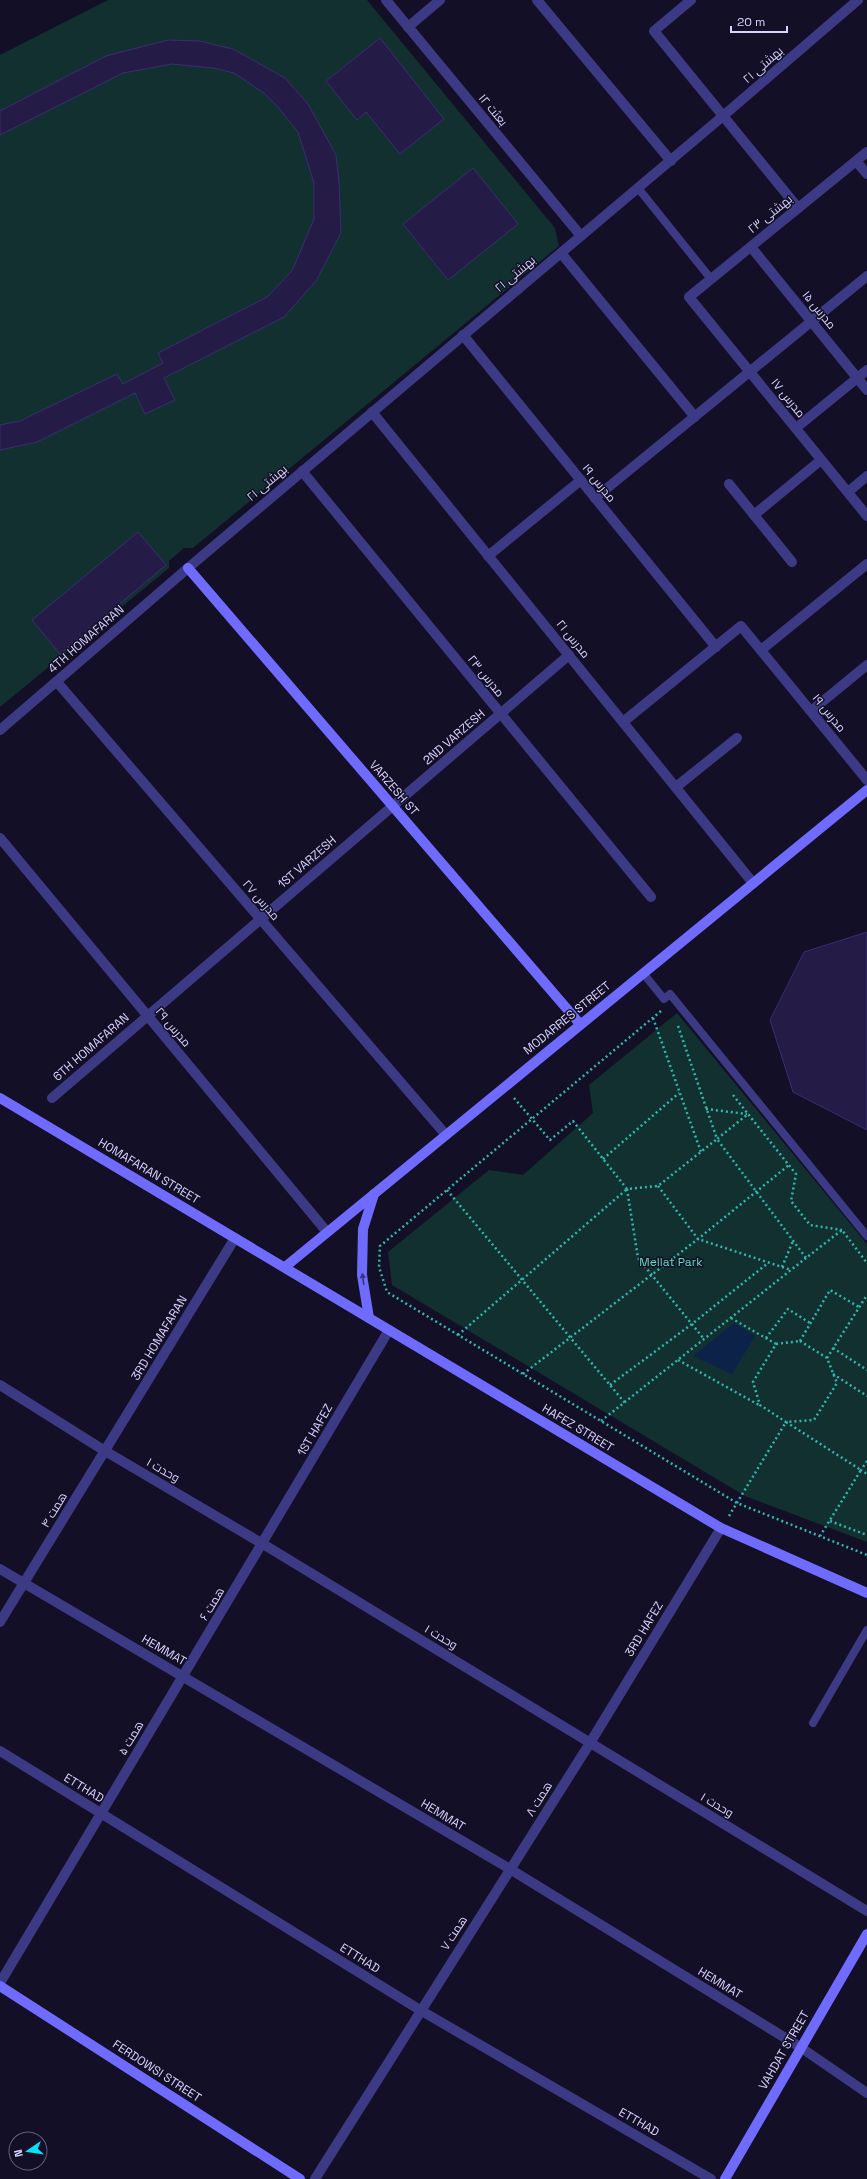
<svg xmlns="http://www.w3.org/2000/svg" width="867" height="2179" font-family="'Space Grotesk',Cairo,sans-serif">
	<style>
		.green { fill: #12302f }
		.water { fill: #0c2248 }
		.building { fill: #241b47; stroke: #3b2d73 }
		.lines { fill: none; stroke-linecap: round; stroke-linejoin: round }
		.path { stroke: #2fb8b0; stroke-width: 2.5; stroke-dasharray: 2 3; stroke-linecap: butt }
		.lane { stroke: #3d3a85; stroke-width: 8 }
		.street { stroke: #3d3a85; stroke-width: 10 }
		.secondary { stroke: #6f6bff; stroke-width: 10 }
		.oneway { fill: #38347d }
		.labels { text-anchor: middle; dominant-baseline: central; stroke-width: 3; stroke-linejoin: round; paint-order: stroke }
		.street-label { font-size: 12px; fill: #d9d4ff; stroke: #130f26 }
		.park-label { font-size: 12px; fill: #5fe0c0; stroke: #130f26 }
	</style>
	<rect width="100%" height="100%" fill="#130f26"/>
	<g class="green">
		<path d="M108,0H367L555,228L559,246L193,548H184L169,561V568L0,707V55Z"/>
		<path d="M677,1013L867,1244V1542L745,1496L392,1285L388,1252L489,1170L523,1175L593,1113L589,1085Z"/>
	</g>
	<path class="water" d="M734,1323L755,1336L732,1374L693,1356Z"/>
	<g class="building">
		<path d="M380,38L444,119L400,154L366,112L357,120L326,81Z"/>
		<path d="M168,40L199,41L233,49L285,78L308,104L336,155L339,182L341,233L316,281L284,317L164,378L175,400L145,414L135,393L37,442L0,450V425L20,421L117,374L123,384L163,363L158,353L267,297L292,271L314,219V183L298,132L278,107L264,93L234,73L213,68L172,64L123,73L0,135V111L106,56Z"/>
		<path d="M473,168L518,224L448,280L403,224Z"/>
		<path d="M138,532L166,565L60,654L32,620Z"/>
		<path d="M867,932V1130L793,1092L770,1020L804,952Z"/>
	</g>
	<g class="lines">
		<g class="path">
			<path d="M661,1011L380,1246L379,1267L387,1292L737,1503L867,1555"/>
			<path d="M653,1018L701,1152"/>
			<path d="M678,1026L717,1139L748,1114L796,1174L791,1201L810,1225L842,1230"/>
			<path d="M733,1095L748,1114"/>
			<path d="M514,1098L550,1140L573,1121L627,1189L658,1186L717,1139L806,1258L842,1230L867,1263"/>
			<path d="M706,1109L747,1114"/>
			<path d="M603,1159L679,1093"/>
			<path d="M658,1186L698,1239L791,1270"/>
			<path d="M627,1189L638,1258L704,1339"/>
			<path d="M447,1190L625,1403"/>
			<path d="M782,1267L793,1241"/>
			<path d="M731,1318L776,1344"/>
			<path d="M458,1335L627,1189"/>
			<path d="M766,1338L788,1309L810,1323"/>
			<path d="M800,1341L827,1358L837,1383L814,1420L786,1422L760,1405L753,1382L776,1344Z"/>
			<path d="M800,1341L830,1290L859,1307"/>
			<path d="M833,1348L867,1370"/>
			<path d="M827,1358L867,1295"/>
			<path d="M678,1360L759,1405"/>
			<path d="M523,1374L698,1239L789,1165"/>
			<path d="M833,1374L867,1396"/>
			<path d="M610,1385L692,1324L768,1263"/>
			<path d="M601,1421L806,1258"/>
			<path d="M867,1461L861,1470L867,1474"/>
			<path d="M729,1516L786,1422L861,1470L820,1536"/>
			<path d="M830,1521L867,1535"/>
		</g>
		<g class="lane">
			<path d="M638,188L711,279"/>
			<path d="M643,973L664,999L670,994L867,1236"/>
			<path d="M813,1723L867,1630"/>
		</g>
		<g class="street">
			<path d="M386,0L581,236"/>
			<path d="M537,0L671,161"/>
			<path d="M691,0L654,31L798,208"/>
			<path d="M408,27L440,0"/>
			<path d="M867,152L689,297L867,516"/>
			<path d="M856,161L867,174"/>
			<path d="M751,247L867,390"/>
			<path d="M561,253L695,417"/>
			<path d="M463,335L716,647"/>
			<path d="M372,412L753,883"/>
			<path d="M796,428L867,370"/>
			<path d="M302,471L651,897"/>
			<path d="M729,484L792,562"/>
			<path d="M848,492L867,476"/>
			<path d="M595,498L867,276"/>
			<path d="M754,515L821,460"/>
			<path d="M488,556L581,480"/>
			<path d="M761,650L867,564"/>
			<path d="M57,682L446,1135"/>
			<path d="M811,711L867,665"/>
			<path d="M623,722L741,626L867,780"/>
			<path d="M0,730L188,568L723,116L858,0"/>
			<path d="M676,787L737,738"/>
			<path d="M0,838L327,1232"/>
			<path d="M52,1098L569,655"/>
			<path d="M0,1385L105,1451L263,1544L867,1911"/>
			<path d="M0,1569L510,1869L800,2047L867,2093"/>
			<path d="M0,1622L235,1238"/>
			<path d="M0,1751L420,2010L711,2179"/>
			<path d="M0,1983L389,1330"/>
			<path d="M315,2179L590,1743L721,1528"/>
		</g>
		<g class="secondary">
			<path d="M188,568L580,1024"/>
			<path d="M0,1098L721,1528L867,1593"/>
			<path d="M285,1267L867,790"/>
			<path d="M369,1318L362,1275L363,1229L374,1194"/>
			<path d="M0,1986L300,2179"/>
			<path d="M725,2179L867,1934"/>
		</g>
	</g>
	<defs><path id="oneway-solid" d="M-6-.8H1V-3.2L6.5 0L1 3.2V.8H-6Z"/></defs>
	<use class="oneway" href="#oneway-solid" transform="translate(363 1279) rotate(-98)"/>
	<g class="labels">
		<g class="street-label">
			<text transform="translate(763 65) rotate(-41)">بهشتی ۲۱</text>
			<text transform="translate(493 110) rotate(50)">بعثت ۱۲</text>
			<text transform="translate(770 214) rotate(-39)">بهشتی ۲۳</text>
			<text transform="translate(515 274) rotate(-40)">بهشتی ۲۱</text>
			<text transform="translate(819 310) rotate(51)">مدرس ۱۵</text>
			<text transform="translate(788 398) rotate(51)">مدرس ۱۷</text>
			<text transform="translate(267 483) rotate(-40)">بهشتی ۲۱</text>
			<text transform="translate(599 483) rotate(51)">مدرس ۱۹</text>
			<text transform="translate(86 639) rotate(-41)">4TH HOMAFARAN</text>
			<text transform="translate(573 639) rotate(51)">مدرس ۲۱</text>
			<text transform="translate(486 676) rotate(51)">مدرس ۲۳</text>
			<text transform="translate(829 713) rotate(51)">مدرس ۱۹</text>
			<text transform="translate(454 737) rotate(-41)">2ND VARZESH</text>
			<text transform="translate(394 788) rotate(49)">VARZESH ST</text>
			<text transform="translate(307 862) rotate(-41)">1ST VARZESH</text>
			<text transform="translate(261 900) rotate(49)">مدرس ۲۷</text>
			<text transform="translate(567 1018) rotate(-39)">MODARRES STREET</text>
			<text transform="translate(173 1027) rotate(50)">مدرس ۲۹</text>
			<text transform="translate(91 1047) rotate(-41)">6TH HOMAFARAN</text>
			<text transform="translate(149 1171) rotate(31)">HOMAFARAN STREET</text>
			<text transform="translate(159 1338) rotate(-59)">3RD HOMAFARAN</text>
			<text transform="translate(578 1428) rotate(31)">HAFEZ STREET</text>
			<text transform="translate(315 1430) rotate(-60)">1ST HAFEZ</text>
			<text transform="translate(163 1470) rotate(30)">وحدت ۱</text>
			<text transform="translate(54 1510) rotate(-59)">همت ۴</text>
			<text transform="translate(212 1604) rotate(-59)">همت ۶</text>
			<text transform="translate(644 1629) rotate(-59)">3RD HAFEZ</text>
			<text transform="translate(441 1637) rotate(31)">وحدت ۱</text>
			<text transform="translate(164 1650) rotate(30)">HEMMAT</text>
			<text transform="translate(131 1738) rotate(-59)">همت ۵</text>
			<text transform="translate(84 1788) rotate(31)">ETTHAD</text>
			<text transform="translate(539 1799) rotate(-58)">همت ۸</text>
			<text transform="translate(717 1805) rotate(31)">وحدت ۱</text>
			<text transform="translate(443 1815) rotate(31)">HEMMAT</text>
			<text transform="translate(454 1933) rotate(-57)">همت ۷</text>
			<text transform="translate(360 1958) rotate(32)">ETTHAD</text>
			<text transform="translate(720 1983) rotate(31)">HEMMAT</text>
			<text transform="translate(784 2050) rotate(-60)">VAHDAT STREET</text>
			<text transform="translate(157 2071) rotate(33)">FERDOWSI STREET</text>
			<text transform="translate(639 2122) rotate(30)">ETTHAD</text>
		</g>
		<g class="park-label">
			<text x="671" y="1262">Mellat Park</text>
		</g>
	</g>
	<g transform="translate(28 2151) rotate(257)"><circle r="19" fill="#130f26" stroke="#625e7d"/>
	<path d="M0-3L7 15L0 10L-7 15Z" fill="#00e5ff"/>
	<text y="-6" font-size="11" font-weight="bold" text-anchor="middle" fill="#d9d4ff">N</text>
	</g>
	<path d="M731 26v6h56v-6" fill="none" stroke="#d9d4ff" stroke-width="2"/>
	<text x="737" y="26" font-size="12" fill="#d9d4ff" stroke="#130f26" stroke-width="3" paint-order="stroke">20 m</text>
</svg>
